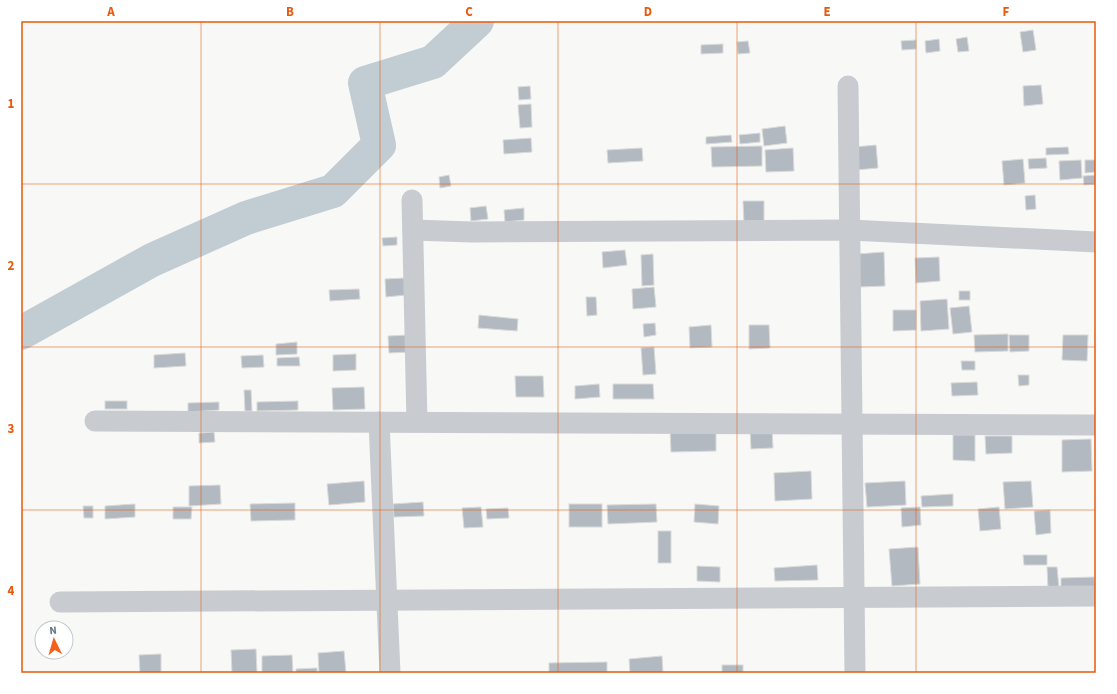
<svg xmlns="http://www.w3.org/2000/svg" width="1117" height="694" font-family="'Source Sans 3',sans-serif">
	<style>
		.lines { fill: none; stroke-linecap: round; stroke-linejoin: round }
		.river { stroke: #c2cdd3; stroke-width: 34 }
		.building { fill: #b2b9c1; stroke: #dadad8 }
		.street { stroke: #c8ccd0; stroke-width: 21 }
		.grid { fill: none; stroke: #e8590c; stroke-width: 1; stroke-opacity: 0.55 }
		.neatline { fill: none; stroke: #e8590c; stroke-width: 1.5 }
		.grid-label { font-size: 13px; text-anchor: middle; font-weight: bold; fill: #e8590c }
	</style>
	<rect width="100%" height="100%" fill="#f8f9f6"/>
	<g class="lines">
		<path class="river" d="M21,333L152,260L246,218L333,191L379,145L365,83L433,62L477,21"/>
	</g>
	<g class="building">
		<path d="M1033,30L1036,50L1023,52L1020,32Z"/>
		<path d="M967,37L969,51L958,52L956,39Z"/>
		<path d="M939,39L940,51L926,53L925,41Z"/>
		<path d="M916,40V49L902,50L901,41Z"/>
		<path d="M748,41L750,53L738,54L737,42Z"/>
		<path d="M723,44V53L701,54V45Z"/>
		<path d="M1041,85L1043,104L1024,106L1023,86Z"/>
		<path d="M530,86L531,99L519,100L518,87Z"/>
		<path d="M531,104L532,127L520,128L518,105Z"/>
		<path d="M785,126L787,143L764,146L762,129Z"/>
		<path d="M760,133V142L740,144L739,135Z"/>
		<path d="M731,135L732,142L706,144V137Z"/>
		<path d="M531,138L532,152L504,154L503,140Z"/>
		<path d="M876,145L878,168L856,170L854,147Z"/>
		<path d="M762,146V166L712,167L711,147Z"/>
		<path d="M1068,147L1069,154L1046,155V148Z"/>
		<path d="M642,148L643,161L608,163L607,150Z"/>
		<path d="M793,148L794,171L766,172L765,150Z"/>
		<path d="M1046,158L1047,168L1029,169L1028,159Z"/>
		<path d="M1023,159L1025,183L1004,185L1002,161Z"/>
		<path d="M1081,160L1082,178L1060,180L1059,161Z"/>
		<path d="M1085,160H1096V172L1085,173Z"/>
		<path d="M449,175L451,186L440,188L439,177Z"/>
		<path d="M1096,175V184L1084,185L1083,176Z"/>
		<path d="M1035,195L1036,209L1026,210L1025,196Z"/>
		<path d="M743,201H764V222L744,223Z"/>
		<path d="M486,206L488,219L471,221L470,208Z"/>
		<path d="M524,208V220L505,222L504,210Z"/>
		<path d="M397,237V245L383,246L382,238Z"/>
		<path d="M625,250L627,265L603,268L602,252Z"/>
		<path d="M884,252L885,286L859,287L857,254Z"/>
		<path d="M653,254L654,285L642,286L641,255Z"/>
		<path d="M939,257L940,281L916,283L915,258Z"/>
		<path d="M405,278L406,295L386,297L385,279Z"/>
		<path d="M654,287L656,307L633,309L632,289Z"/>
		<path d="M359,289L360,299L330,301L329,290Z"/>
		<rect x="959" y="291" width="11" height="9"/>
		<path d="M586,297H596L597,315L587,316Z"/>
		<path d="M947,299L949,329L921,331L920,301Z"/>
		<path d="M969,306L972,332L953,334L950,308Z"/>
		<path d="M893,310H916V330L893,331Z"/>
		<path d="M479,315L518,319L517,331L478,328Z"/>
		<path d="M655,323L656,335L644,337L643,324Z"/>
		<path d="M711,325L712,347L690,348L689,327Z"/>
		<path d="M749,325H769L770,348L749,349Z"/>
		<path d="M1008,334V351L975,352L974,335Z"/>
		<path d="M409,335L410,352L389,353L388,336Z"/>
		<path d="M1009,335H1029V351L1010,352Z"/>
		<path d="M1063,335H1088L1087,361L1062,360Z"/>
		<path d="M297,342V354L276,355V344Z"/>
		<path d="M654,347L656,374L643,375L641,348Z"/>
		<path d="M185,353L186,366L154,368V355Z"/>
		<path d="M356,354V370L333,371V355Z"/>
		<path d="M263,355L264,367L242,368L241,356Z"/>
		<path d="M299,357L300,366H277V358Z"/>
		<path d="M961,361H975V370H962Z"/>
		<path d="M1018,375H1029V385L1019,386Z"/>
		<path d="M515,376H543L544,397H516Z"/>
		<path d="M977,382L978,395L952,396L951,383Z"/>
		<path d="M599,384L600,397L575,399V386Z"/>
		<path d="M613,384H653L654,399H613Z"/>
		<path d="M364,387L365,409L333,410L332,388Z"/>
		<path d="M244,390H251L252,411H245Z"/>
		<rect x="105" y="401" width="22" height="8"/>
		<path d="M298,401V410L257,411V402Z"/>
		<path d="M219,402V410L188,412V403Z"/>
		<path d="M716,427V451L671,452L670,428Z"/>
		<path d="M772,427L773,448L751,449L750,428Z"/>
		<path d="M214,432L215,442L199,443V433Z"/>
		<path d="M953,435H975V461L953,460Z"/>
		<path d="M985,436H1012V453L986,454Z"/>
		<path d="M1091,439L1092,471L1062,472V440Z"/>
		<path d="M811,471L812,499L775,501L774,473Z"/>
		<path d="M364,481L365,502L329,505L327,484Z"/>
		<path d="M905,481L906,505L867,507L865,483Z"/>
		<path d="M1031,481L1033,507L1005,509L1003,482Z"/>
		<path d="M220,485L221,504L189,506V486Z"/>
		<path d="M953,494V506L922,507L921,496Z"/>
		<path d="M423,502L424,516L394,517L393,504Z"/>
		<path d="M295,503V520L251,521L250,504Z"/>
		<path d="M135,504V517L105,519V506Z"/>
		<rect x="569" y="504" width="33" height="23"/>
		<path d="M656,504L657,522L608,524L607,505Z"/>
		<path d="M695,504L719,506L718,524L694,522Z"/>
		<path d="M83,506H93V518H84Z"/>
		<path d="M173,507H192L191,519H173Z"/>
		<path d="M481,507L483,527L464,528L462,508Z"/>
		<path d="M920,507L921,525L902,527L901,508Z"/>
		<path d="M999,507L1001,529L980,531L978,509Z"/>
		<path d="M508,508L509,518L487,519L486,509Z"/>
		<path d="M1050,510L1051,533L1036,535L1034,511Z"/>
		<rect x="658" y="531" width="13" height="32"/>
		<path d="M918,547L920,584L892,586L889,549Z"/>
		<path d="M1023,555H1047V565H1024Z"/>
		<path d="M817,565L818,580L775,581L774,568Z"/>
		<path d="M697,566L720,567V582L697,581Z"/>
		<path d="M1047,567H1057L1059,588L1048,589Z"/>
		<path d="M1094,577L1095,588L1061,590V578Z"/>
		<path d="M256,649L257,673H232L231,650Z"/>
		<path d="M344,651L346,673H319L318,653Z"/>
		<path d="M161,654V673H140L139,655Z"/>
		<path d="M292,655L293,673H262V656Z"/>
		<path d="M662,656L663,673H630L629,659Z"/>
		<path d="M607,662V673H549V663Z"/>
		<rect x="722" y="665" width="21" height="8"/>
		<path d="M317,668V673H296V669Z"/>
	</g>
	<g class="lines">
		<g class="street">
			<path d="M848,86L855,673"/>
			<path d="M412,200L417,422"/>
			<path d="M413,230L472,232L850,230L1096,242"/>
			<path d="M95,421L1096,425"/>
			<path d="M379,422L390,673"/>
			<path d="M60,602L1096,596"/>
		</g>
	</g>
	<path class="grid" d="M201,21V673M380,21V673M558,21V673M737,21V673M916,21V673M21,184H1096M21,347H1096M21,510H1096"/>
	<rect width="1117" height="694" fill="none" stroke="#ffffff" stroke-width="44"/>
	<g transform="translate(54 640) rotate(355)"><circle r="19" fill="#ffffff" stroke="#c1c8d0"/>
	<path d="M0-3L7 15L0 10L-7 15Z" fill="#f55f1a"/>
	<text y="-6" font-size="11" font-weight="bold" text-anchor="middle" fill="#64768a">N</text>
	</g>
	<rect x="22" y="22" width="1073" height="650" class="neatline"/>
	<g class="grid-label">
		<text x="111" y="16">A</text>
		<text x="290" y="16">B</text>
		<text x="469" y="16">C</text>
		<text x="648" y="16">D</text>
		<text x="827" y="16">E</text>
		<text x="1006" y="16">F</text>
		<text x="11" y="108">1</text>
		<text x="11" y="270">2</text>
		<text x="11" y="433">3</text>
		<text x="11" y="595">4</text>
	</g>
</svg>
